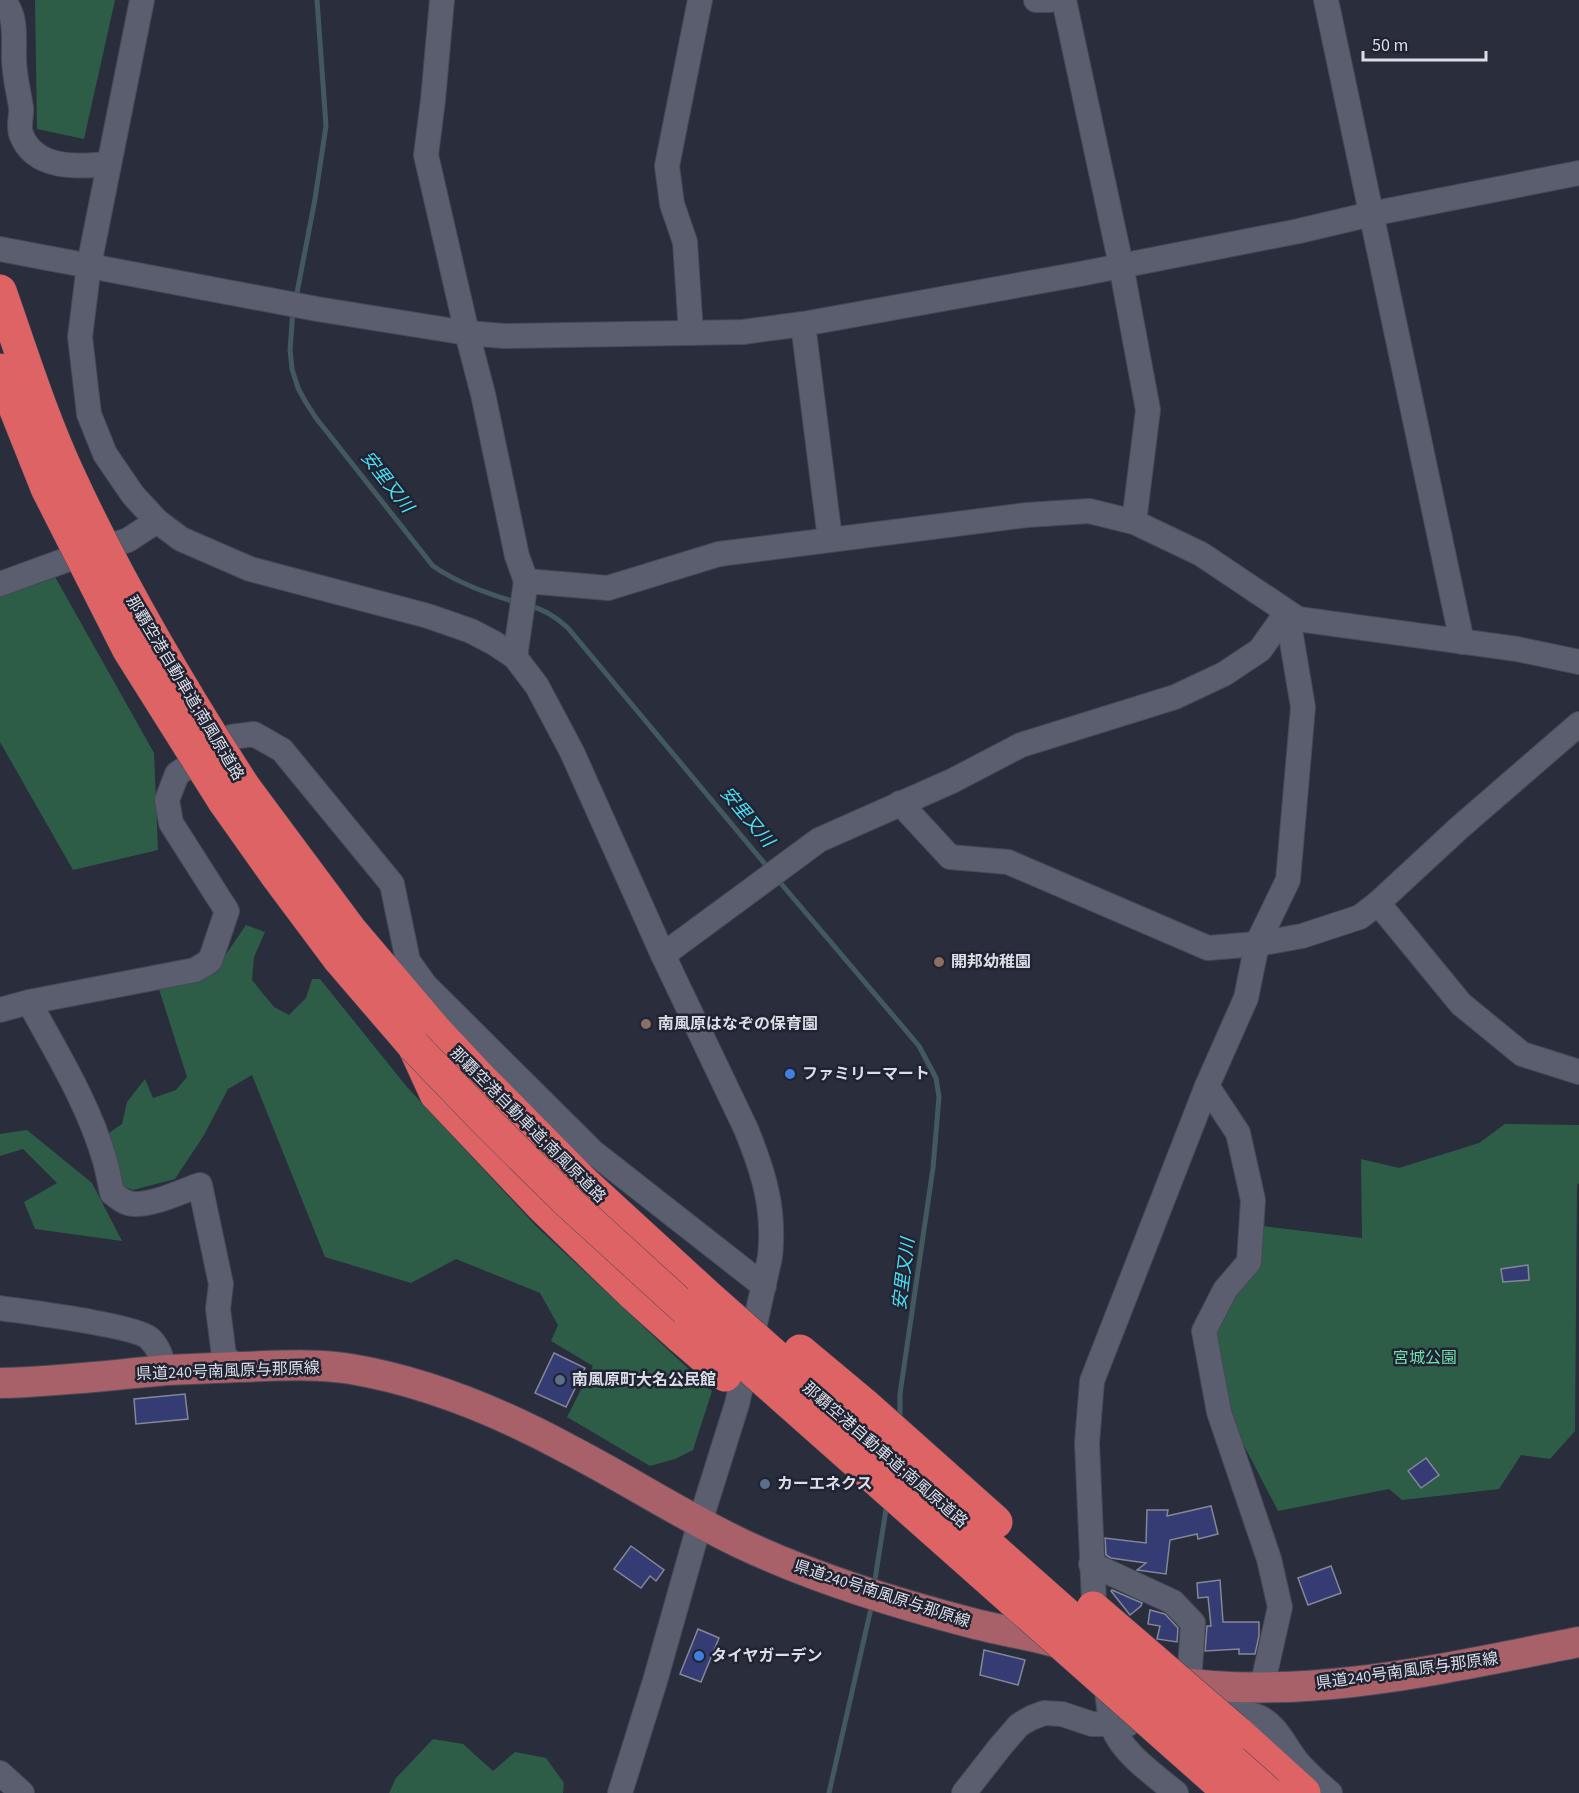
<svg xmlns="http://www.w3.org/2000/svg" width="1579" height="1793" font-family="'Source Sans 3','Noto Sans JP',sans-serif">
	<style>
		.green { fill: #2d5d47 }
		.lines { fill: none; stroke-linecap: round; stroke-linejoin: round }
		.stream { stroke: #42595f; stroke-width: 5 }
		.building { fill: #343c73; stroke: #838799; stroke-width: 1.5 }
		.minor-casing { stroke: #474956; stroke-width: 26 }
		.major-casing { stroke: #474956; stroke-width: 32 }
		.highway-casing { stroke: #474956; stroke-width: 34 }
		.minor { stroke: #5a5e6f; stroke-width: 24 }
		.major { stroke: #a96169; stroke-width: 30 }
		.highway { stroke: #dd6365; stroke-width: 33 }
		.highway-bridge-casing { stroke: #474956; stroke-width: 34; stroke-linecap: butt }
		.highway-bridge { stroke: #dd6365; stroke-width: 33 }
		.education-dot { fill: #8d6e63; stroke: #202331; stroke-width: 2 }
		.shop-dot { fill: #3f7fe0; stroke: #202331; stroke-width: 2 }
		.service-dot { fill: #5c6f8a; stroke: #202331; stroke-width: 2 }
		.labels { text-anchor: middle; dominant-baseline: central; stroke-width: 5; stroke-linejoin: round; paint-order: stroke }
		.street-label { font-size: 16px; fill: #dbdde7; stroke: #202331 }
		.poi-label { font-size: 16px; font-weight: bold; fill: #dbdde7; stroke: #202331; text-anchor: start }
		.park-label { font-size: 16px; fill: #72dfae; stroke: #202331 }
		.water-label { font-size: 18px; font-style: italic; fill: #4ddff4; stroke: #202331 }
	</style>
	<rect width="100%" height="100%" fill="#2a2d3c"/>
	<g class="green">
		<path d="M35,0H115L84,139L37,129Z"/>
		<path d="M54,575L154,753L158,850L73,870L0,742V592Z"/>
		<path d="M246,925L265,932L254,957L252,980L274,1007L289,1015L306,998L312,979H320L407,1087L536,1226L712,1391L693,1450L675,1459L650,1466L567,1417L593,1366L551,1341L558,1325L540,1293L456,1259L411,1283L325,1257L252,1075L228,1089L204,1135L175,1179L133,1190L118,1184L106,1135L122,1124L127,1102L145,1079L153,1098L176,1090L187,1077L157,983L218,966Z"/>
		<path d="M1505,1124L1579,1125V1183L1577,1185L1575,1431L1550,1459L1521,1455L1499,1489L1402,1500L1389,1489L1278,1511L1237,1432L1222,1393L1214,1340L1218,1320L1261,1265L1262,1226L1362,1238L1361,1159L1399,1168L1479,1143Z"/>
		<path d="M27,1130L92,1183L122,1241L35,1229L24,1202L57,1183L23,1149L0,1156V1134Z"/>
		<path d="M433,1739L463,1744L493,1771L515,1752L546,1758L564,1783L563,1793H389L396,1778Z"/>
	</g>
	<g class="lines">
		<g class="stream">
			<path d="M296,298L315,199L326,126L317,0"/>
			<path d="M293,310L290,350L292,369L298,388L305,401L316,418L433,566C458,583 486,593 515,602"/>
			<path d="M530,606C544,609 557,618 568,628L770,870"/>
			<path d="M778,880L919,1046L936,1078L939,1097L933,1168L900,1394V1420"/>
			<path d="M874,1586L887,1503"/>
			<path d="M829,1793L872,1604"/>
		</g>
	</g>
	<g class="building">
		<path d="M1528,1265L1529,1280L1503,1282L1501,1269Z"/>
		<path d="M554,1353L585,1368L566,1407L535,1393Z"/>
		<path d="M185,1394L188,1419L136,1424L134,1399Z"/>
		<path d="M1426,1458L1439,1475L1421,1488L1408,1471Z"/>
		<path d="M1211,1506L1218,1534L1198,1539L1197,1534L1170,1540L1166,1574L1137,1570L1146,1563L1111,1558L1106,1555L1105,1538L1146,1543L1147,1510H1168L1167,1516Z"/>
		<path d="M631,1546L664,1570L656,1581L650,1576L641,1588L614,1569Z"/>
		<path d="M1331,1566L1341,1593L1308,1605L1298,1578Z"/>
		<path d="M1220,1580L1223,1622H1259V1636L1255,1654H1239V1649L1205,1651L1207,1626H1211L1208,1597L1198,1598L1197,1583Z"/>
		<path d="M1112,1590L1142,1603L1141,1606L1130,1615L1111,1591Z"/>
		<path d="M1150,1610L1165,1614L1178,1628L1177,1642L1157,1639L1160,1626L1148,1624Z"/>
		<path d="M698,1629L719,1638L701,1682L680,1674Z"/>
		<path d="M984,1650L1025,1660L1018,1685L980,1675Z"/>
	</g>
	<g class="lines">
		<g class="minor-casing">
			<g id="minor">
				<path d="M2,0C16,12 14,35 14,52C13,71 18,89 21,107C22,115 18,126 21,134C34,170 78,167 109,164"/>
				<path d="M142,0L89,265L80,337L89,414L105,454L133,495L157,521L181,539L250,569L428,616L471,631L494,643L515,657L537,686L572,752L663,955L746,1129C764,1173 775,1209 770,1257L737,1404L700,1522L655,1681L620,1793"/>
				<path d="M442,0L433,100L426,155L467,333L483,394L517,556L526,581L515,657"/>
				<path d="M1036,0H1050"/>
				<path d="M1064,0L1121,265L1148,410L1134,522"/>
				<path d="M1326,0L1462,642"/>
				<path d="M0,249L317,309L467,333L504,336L743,332L803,324L1080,274L1299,231L1371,214L1579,173"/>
				<path d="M803,324L830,539"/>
				<path d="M691,333L685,242L672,204L667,166L700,0"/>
				<path d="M526,581L608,588L719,554L1027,515L1089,511L1134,522L1201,554L1298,619L1517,649L1579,662"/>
				<path d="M0,584L66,560L128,540L157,521"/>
				<path d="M900,803L950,857L1008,862L1208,948L1257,944L1302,936L1360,917L1378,903L1459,828L1579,724"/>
				<path d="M1378,903L1461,1004L1522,1054L1579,1072"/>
				<path d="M663,955L819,840L952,781L1021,745L1175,697L1224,674L1260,650L1287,612"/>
				<path d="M29,1002C57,1053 89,1105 105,1161C108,1172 110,1183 112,1193C119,1198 125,1204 134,1204C154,1205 182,1191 200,1185L221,1284L218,1309L224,1356L237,1367"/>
				<path d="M0,1010L29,1002L195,970L210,961L227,911L171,823L167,800L177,774L231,737L254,734L282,750L392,884L408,961L425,985L593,1152L764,1286"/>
				<path d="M1207,1086L1238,1133L1253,1200L1249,1262L1225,1290L1204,1331L1219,1412L1269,1559L1280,1607L1262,1687"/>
				<path d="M0,1308C26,1312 133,1325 149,1338C159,1347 162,1358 164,1371"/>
				<path d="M1091,1564L1173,1602L1193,1623L1189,1684"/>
				<path d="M1095,1625L1087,1443L1092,1381L1207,1086L1246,998L1257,944L1288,880L1303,707L1287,612"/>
				<path d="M1105,1677C1108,1692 1108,1709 1112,1724C1118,1750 1156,1776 1176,1793"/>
				<path d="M1210,1712C1225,1712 1242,1711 1256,1716C1275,1722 1285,1746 1296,1760C1306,1772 1318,1783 1330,1793"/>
				<path d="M0,1773L22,1793"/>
				<path d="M964,1793L1000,1747L1019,1725L1031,1718L1044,1713L1062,1714L1092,1724H1128"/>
			</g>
		</g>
		<g class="major-casing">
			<g id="major">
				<path d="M0,1383C56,1382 111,1375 167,1370C191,1369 215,1368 239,1367C276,1366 315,1363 351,1369C428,1382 502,1413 570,1450C628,1480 683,1516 742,1544C814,1578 891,1602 968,1622C997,1630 1026,1634 1055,1642L1067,1646"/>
				<path d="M1169,1681C1306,1702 1445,1668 1579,1642"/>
			</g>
		</g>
		<g class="highway-casing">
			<g id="highway">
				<path d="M244,787L351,931L435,1030L479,1077L583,1182L704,1293"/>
				<path d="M224,801L275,873L340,960L414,1046L436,1094L543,1207L632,1293L681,1337"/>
				<path d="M1238,1733L1304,1793"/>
			</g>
		</g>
		<use href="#minor" class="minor"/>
		<use href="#major" class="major"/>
		<use href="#highway" class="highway"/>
		<g class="highway-bridge-casing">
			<g id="highway-bridge">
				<path d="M0,291C22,354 42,418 70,478C120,586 180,688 244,787"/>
				<path d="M0,370L47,488L129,650L224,801"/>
				<path d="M414,1046L489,1124L567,1201L737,1356L1230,1793"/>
				<path d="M704,1293L1268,1793"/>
				<path d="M681,1337L725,1375"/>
				<path d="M800,1351L867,1407L996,1522"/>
				<path d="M1093,1608L1238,1733"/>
			</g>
		</g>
		<use href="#highway-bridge" class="highway-bridge"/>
	</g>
	<g class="education-dot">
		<circle cx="939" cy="962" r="6"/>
		<circle cx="646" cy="1024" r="6"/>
	</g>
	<g class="shop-dot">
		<circle cx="790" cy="1074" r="6"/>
		<circle cx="699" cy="1656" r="6"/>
	</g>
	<g class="service-dot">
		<circle cx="560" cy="1380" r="6"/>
		<circle cx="765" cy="1484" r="6"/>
	</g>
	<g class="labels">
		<g class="street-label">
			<text transform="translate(185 688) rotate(59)">那覇空港自動車道;南風原道路</text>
			<text transform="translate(528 1125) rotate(45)">那覇空港自動車道;南風原道路</text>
			<text transform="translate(228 1371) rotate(-2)">県道240号南風原与那原線</text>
			<text transform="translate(885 1455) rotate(41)">那覇空港自動車道;南風原道路</text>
			<text transform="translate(882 1594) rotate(18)">県道240号南風原与那原線</text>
			<text transform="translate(1407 1671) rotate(-8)">県道240号南風原与那原線</text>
		</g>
		<g class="poi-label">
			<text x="951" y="962">開邦幼稚園</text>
			<text x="658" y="1024">南風原はなぞの保育園</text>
			<text x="802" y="1074">ファミリーマート</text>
			<text x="572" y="1380">南風原町大名公民館</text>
			<text x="777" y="1484">カーエネクス</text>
			<text x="711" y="1656">タイヤガーデン</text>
		</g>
		<g class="park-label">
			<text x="1425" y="1358">宮城公園</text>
		</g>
		<g class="water-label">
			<text transform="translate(387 482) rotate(52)">安里又川</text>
			<text transform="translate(747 817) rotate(50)">安里又川</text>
			<text transform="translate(904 1274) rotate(-83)">安里又川</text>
		</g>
	</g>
	<path d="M1363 51v9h123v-9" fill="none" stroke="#dbdde7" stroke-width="3"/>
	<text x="1372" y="51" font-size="18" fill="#dbdde7" stroke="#202331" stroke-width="4.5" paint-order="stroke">50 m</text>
</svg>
